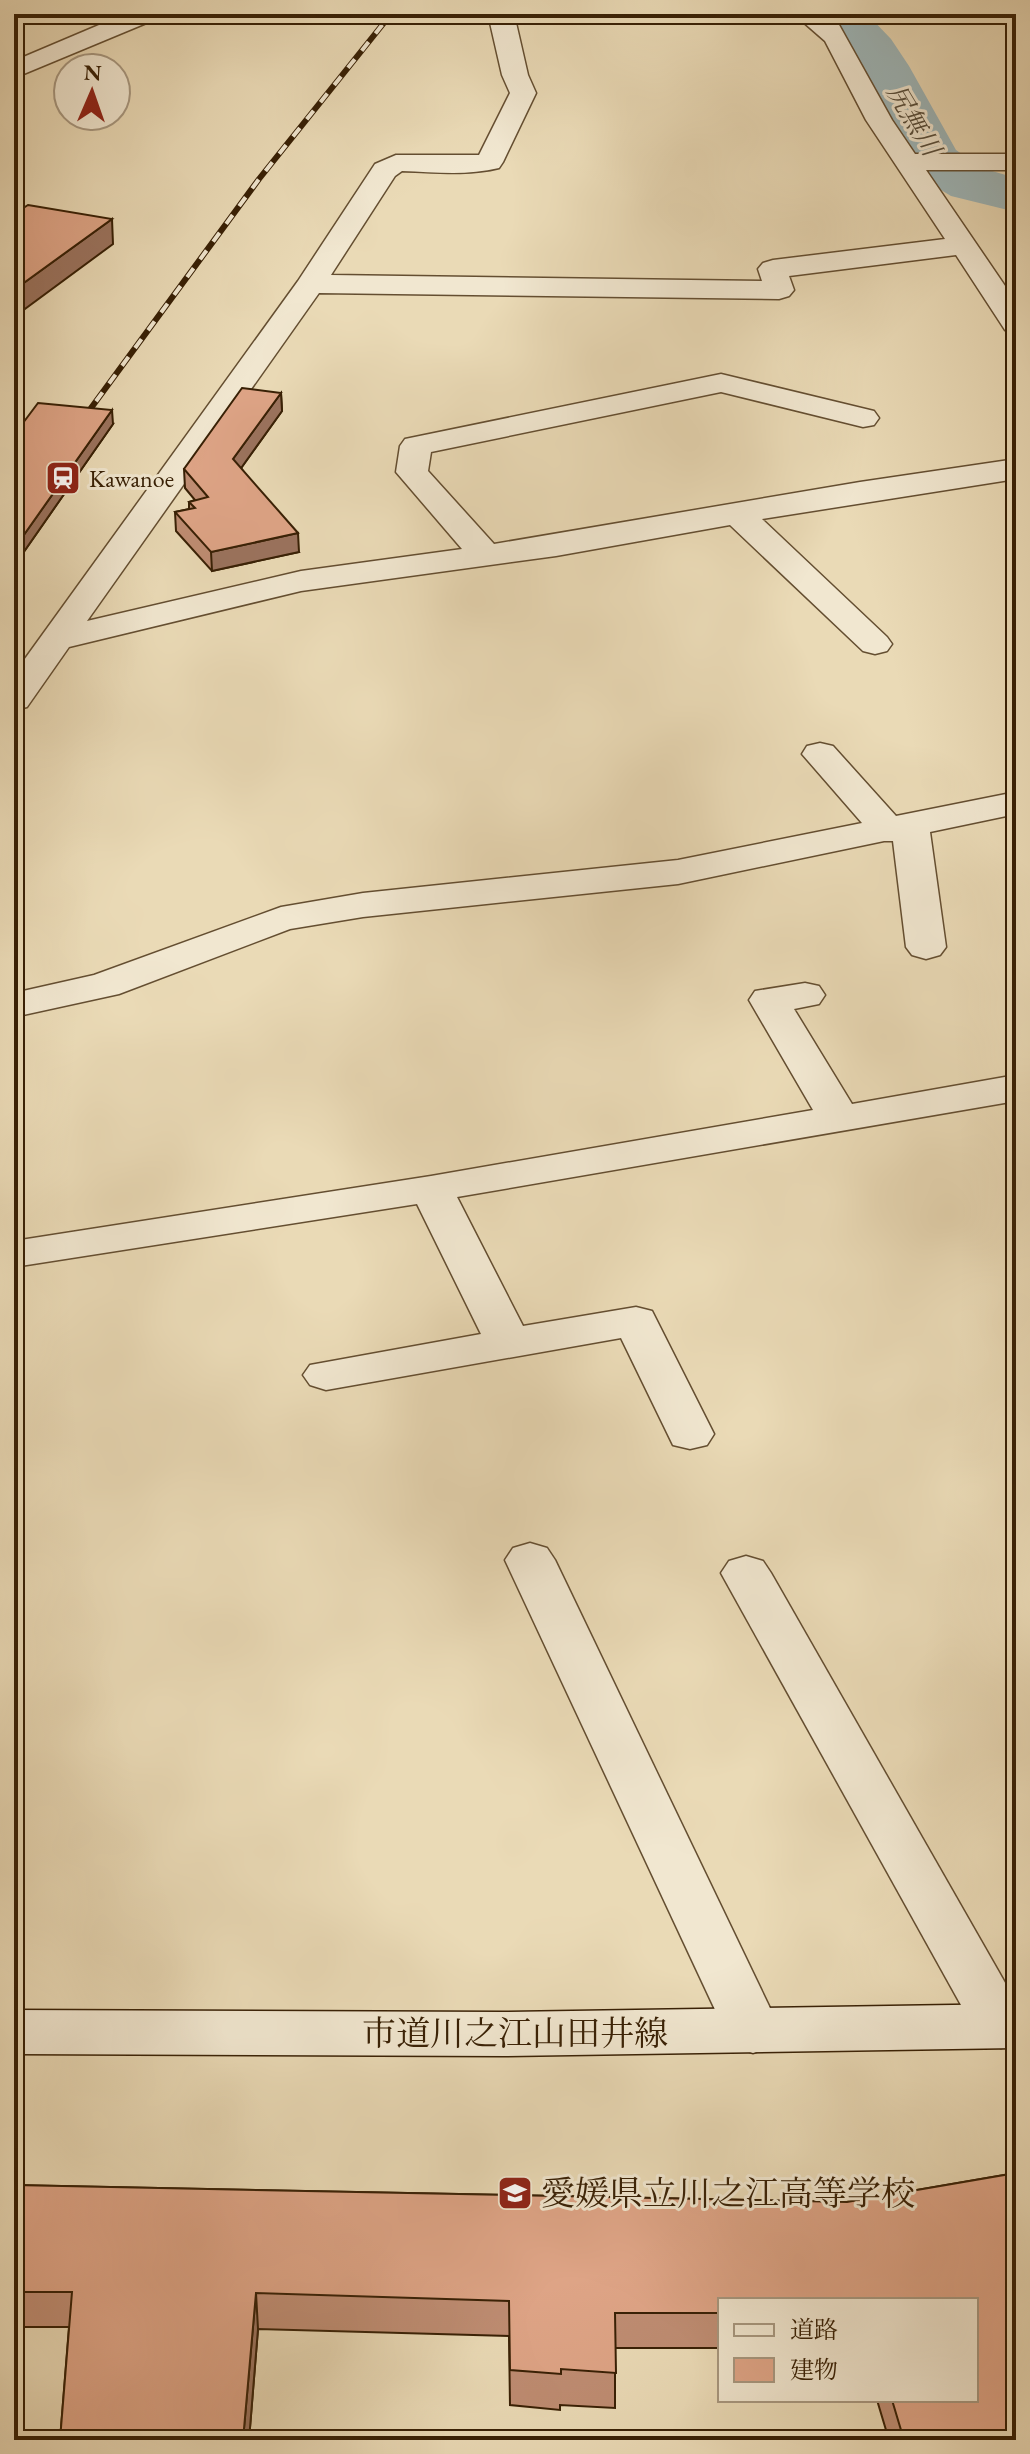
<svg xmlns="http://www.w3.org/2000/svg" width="1030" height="2454" font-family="'EB Garamond','Noto Serif JP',serif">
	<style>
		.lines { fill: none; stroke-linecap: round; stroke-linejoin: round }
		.river { fill: #9eb7ba; fill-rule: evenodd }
		.street-casing { stroke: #644e31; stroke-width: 3 }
		.secondary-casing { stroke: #382005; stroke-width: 3 }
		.street { fill: #f1e7d0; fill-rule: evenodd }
		.secondary { fill: #f1e7d0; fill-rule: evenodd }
		.rail-far1-casing { stroke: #382005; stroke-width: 6 }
		.rail-casing { stroke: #382005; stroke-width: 7 }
		.rail-far1 { stroke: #f1e7d0; stroke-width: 4; stroke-dasharray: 11; stroke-linecap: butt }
		.rail { stroke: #f1e7d0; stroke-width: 5; stroke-dasharray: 14; stroke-linecap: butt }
		.wall { fill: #bf8d73; stroke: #382005; stroke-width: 2 }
		.shaded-wall { fill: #9b735e; stroke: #382005; stroke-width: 2 }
		.building { fill: #dea486; stroke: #382005; stroke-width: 2 }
		.labels { text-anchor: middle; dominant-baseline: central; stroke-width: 6; stroke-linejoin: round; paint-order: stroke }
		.far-poi-label { font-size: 24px; fill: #382005; stroke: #f1e7d0; text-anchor: start }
		.far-water-label { font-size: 26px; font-style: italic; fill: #574d3b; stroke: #f1e7d0 }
		.near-street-label { font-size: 34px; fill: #382005; stroke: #f1e7d0 }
		.near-poi-label { font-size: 34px; fill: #382005; stroke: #f1e7d0; text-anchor: start }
	</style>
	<rect width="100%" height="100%" fill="#eadab6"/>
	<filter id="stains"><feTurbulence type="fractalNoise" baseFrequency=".0025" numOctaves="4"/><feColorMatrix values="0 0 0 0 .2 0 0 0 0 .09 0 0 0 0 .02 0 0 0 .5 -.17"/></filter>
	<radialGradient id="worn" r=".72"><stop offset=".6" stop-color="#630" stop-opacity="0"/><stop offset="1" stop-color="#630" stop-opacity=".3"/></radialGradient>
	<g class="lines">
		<path class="river" d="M808,14H867L891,39L909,66L956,150L982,168L1016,178V212L951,196L921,178L901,151L852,59Z"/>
		<g class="street-casing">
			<g id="street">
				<path d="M125,14H160L156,19L14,78V61Z"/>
				<path d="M488,14H514L528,75L536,93L503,162L499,168C467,176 434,172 402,171L395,176L331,275L762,281L758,269L763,263L773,260L945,239L866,120L825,41L794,14H824L838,23L892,120L915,154H1016V170H926L1016,302V333L1005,330L956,255L789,276L794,290L789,296L779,299L319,293L87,621L301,571L462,549L396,472L400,446L405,439L721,374L874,411L879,418L874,425L863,427L721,392L431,452L428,471L494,544L860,482L1016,459V479L762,519L887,637L892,644L887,651L875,654L863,651L730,525L556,556L301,591L69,647L27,707L14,710V674L298,281L375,164L396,155H479L510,93L502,75Z"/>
				<path d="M820,743L833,746L896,816L1016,792V814L930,832L946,947L940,955L926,959L912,955L906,947L893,841H884L678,884L363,917L290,929L119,994L14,1017V993L94,975L281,907L363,893L678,860L862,823L802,754L807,746Z"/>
				<path d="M805,983L819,986L825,995L819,1004L794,1009L852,1104L1016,1075V1101L457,1197L523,1326L636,1307L652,1311L714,1434L707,1445L690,1449L673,1445L621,1338L326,1390L310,1385L303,1375L310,1365L481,1334L417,1204L14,1267V1241L431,1176L813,1110L749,1000L755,991Z"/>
				<path d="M530,1543L547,1548L555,1560L781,2031L773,2046L753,2053L733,2046L725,2031L505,1560L513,1548Z"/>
				<path d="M746,1556L763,1561L771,1573L1016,2002V2043L1001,2048L981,2041L721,1573L729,1561Z"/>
			</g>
		</g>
		<g class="secondary-casing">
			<path id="secondary" d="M1016,2004V2048L503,2056L14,2054V2010L503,2012Z"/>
		</g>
		<use href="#street" class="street"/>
		<use href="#secondary" class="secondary"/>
		<g class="rail-far1-casing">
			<path id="rail-far1" d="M83,419L259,179L391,14"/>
		</g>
		<g class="rail-casing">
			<path id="rail" d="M82,421L85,417"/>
		</g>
		<use href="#rail-far1" class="rail-far1"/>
		<use href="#rail" class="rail"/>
	</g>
	<g class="wall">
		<path d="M281,393L282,411L241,468L299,552L212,571L176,531L175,512L189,509V502L195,500L185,488L184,469Z"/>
		<path d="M113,424L23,553H14V435Z"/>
		<path d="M1016,2173V2440H889L877,2400H976V2300H720V2348H615V2408L560,2405V2410L510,2405L509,2336L258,2329L249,2440H60L69,2327H14V2185L847,2202Z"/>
	</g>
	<g class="shaded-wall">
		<path d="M112,219L113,244L14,317V290Z"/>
		<path d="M281,393L282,411L234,478L233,459Z"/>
		<path d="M112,410L113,424L23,553L21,539Z"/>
		<path d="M298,533L299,552L212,571L211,552Z"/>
		<path d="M256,2293L258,2329L249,2440H243Z"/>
	</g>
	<g class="building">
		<path d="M28,205L112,219L14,290V214Z"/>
		<path d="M242,388L281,393L233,459L298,533L211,552L175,512L195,508L189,502L208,497L184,469Z"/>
		<path d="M38,403L112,410L21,539L14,538V435Z"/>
		<path d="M1016,2173V2440H904L892,2400H976V2300H720V2313H615L616,2373L561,2369V2374L510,2370L509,2301L256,2293L243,2440H60L72,2292H14V2185L847,2202Z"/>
	</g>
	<defs>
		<g id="station-square" transform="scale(1.8)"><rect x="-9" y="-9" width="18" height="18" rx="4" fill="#8f2418" stroke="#f1e7d0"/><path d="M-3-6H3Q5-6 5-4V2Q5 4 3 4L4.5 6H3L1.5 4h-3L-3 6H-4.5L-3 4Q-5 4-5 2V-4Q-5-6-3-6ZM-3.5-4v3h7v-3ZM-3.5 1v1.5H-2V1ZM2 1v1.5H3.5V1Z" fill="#fff"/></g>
		<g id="school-square" transform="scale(1.8)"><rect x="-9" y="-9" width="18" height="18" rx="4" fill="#8f2418" stroke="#f1e7d0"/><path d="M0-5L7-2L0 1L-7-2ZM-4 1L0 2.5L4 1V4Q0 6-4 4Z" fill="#fff"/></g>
	</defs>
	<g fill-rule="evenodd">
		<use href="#station-square" x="63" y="478"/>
		<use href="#school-square" x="515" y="2193"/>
	</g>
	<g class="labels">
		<g class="far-poi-label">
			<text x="89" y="478">Kawanoe</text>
		</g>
		<g class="far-water-label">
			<text transform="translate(914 120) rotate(59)">尻無川</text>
		</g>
		<g class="near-street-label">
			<text x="515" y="2033">市道川之江山田井線</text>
		</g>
		<g class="near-poi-label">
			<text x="541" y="2193">愛媛県立川之江高等学校</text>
		</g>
	</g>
	<rect width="1030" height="2454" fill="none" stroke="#eadab6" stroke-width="48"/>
	<rect x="16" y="16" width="998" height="2422" fill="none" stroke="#382005" stroke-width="4"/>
	<rect x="24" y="24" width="982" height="2406" fill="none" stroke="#382005" stroke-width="2"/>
	<rect x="718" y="2298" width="260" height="104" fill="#f1e7d0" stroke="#a7977f" stroke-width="2"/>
	<rect x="734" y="2324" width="40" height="12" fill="#f1e7d0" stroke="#a7977f" stroke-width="2"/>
	<text x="790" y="2338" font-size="24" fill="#382005">道路</text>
	<rect x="734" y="2358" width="40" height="24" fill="#dea486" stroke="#a7977f" stroke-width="2"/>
	<text x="790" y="2378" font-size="24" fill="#382005">建物</text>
	<g transform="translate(92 92) rotate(2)"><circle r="38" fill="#f1e7d0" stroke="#a7977f" stroke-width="2"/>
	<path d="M0-6L14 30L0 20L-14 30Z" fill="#8f2418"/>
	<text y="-12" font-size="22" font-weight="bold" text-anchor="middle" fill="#382005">N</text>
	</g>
	<rect width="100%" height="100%" filter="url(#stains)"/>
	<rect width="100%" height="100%" fill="url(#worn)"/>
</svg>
